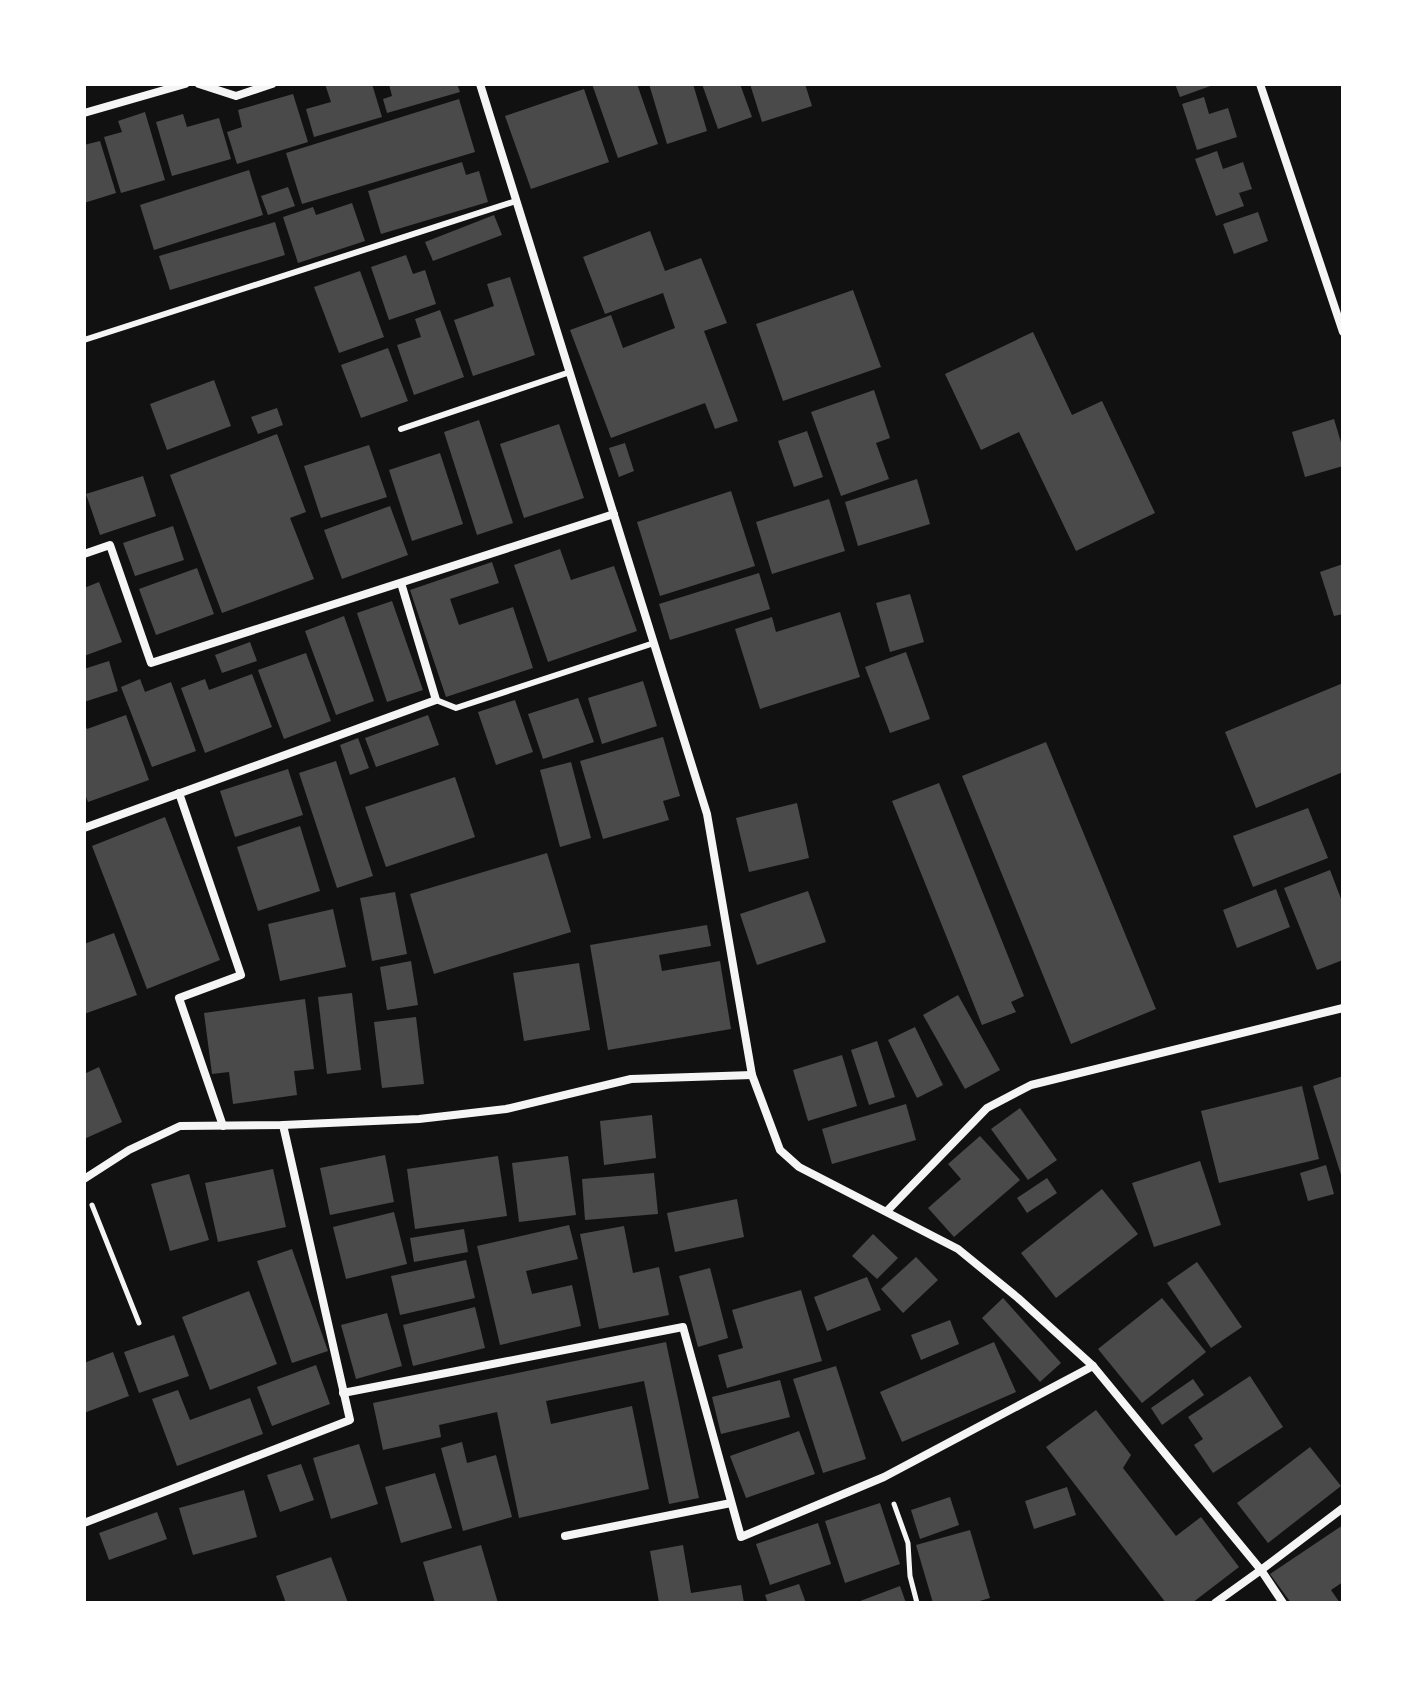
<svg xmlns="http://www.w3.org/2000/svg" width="1427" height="1687" font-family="'Roboto Serif',serif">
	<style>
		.building { fill: #4a4a4a }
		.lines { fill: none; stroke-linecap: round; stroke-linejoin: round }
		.path { stroke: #f5f5f5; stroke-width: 5 }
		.service { stroke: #f5f5f5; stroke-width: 6 }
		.minor { stroke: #f5f5f5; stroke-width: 8 }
	</style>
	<rect width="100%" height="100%" fill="#111"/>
	<g class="building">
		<path d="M325,84H372L382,117L314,137L306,109L331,102Z"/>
		<path d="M389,84H457L460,92L387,113L383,99L392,96Z"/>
		<path d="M592,84H637L658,144L618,158Z"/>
		<path d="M649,84H693L707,131L667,144Z"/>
		<path d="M702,84H740L752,117L718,129Z"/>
		<path d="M750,84H805L812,106L762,122Z"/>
		<path d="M1175,84H1216L1180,97Z"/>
		<path d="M584,89L609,162L531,189L505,116Z"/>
		<path d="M293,94L308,142L237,164L227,132L242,127L238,110Z"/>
		<path d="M1204,97L1209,114L1228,108L1237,137L1197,150L1182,104Z"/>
		<path d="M459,99L475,152L302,204L286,153Z"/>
		<path d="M145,112L165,180L121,193L104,137L122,132L118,121Z"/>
		<path d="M183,114L187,127L219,118L231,159L172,176L156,122Z"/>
		<path d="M100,141L116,193L84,203V145Z"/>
		<path d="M1217,151L1223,169L1243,162L1252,189L1239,193L1244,206L1216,216L1195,159Z"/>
		<path d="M462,162L466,175L479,171L488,202L381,234L368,191Z"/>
		<path d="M249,170L263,215L154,250L140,205Z"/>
		<path d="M288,187L295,206L268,215L261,196Z"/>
		<path d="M352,203L365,241L298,263L283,217L313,207L316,215Z"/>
		<path d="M1258,212L1268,241L1234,254L1223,224Z"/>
		<path d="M494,215L502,235L433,261L425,242Z"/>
		<path d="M275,222L285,255L170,290L159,256Z"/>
		<path d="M650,231L665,271L701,258L727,323L704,331L738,421L715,429L705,403L611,438L570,330L611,315L623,348L675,328L663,293L605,314L583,257Z"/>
		<path d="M406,255L413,274L425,270L436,304L389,320L371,267Z"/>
		<path d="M360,271L384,337L339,353L314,287Z"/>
		<path d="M510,277L535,355L473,376L454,320L494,306L487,284Z"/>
		<path d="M853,290L881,367L783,401L756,324Z"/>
		<path d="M440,310L464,377L414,395L397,345L421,337L415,319Z"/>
		<path d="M1033,332L1072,415L1102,401L1155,513L1076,551L1019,432L981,450L945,374Z"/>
		<path d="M388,348L408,401L361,418L341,365Z"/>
		<path d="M214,380L231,426L167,450L150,404Z"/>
		<path d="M874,390L890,438L876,443L889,479L841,496L811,412Z"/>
		<path d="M277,408L283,425L258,434L251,417Z"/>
		<path d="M1334,419L1343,449V466L1305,477L1292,432Z"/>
		<path d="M479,420L513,523L477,535L444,432Z"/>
		<path d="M559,424L584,498L524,518L500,444Z"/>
		<path d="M807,431L823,477L794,487L778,441Z"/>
		<path d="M277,434L306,512L290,518L314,579L222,613L170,475Z"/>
		<path d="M625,443L634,471L619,477L609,448Z"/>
		<path d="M369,445L387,497L321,518L304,466Z"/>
		<path d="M440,453L463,524L412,541L389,470Z"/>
		<path d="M143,476L156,516L100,535L86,494Z"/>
		<path d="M917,479L930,524L858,546L845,502Z"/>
		<path d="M731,491L755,566L660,596L637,522Z"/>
		<path d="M829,499L845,551L772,574L756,522Z"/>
		<path d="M390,506L408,555L342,579L324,530Z"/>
		<path d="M173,526L184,560L135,576L123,543Z"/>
		<path d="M560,549L571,580L614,566L637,631L548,662L514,565Z"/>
		<path d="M492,562L499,583L450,599L459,625L513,607L533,668L446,697L410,590Z"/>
		<path d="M1343,564V614L1334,616L1320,572Z"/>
		<path d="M197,568L214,614L156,635L139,589Z"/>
		<path d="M759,573L770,609L670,640L659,604Z"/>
		<path d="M99,582L122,642L84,656V588Z"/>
		<path d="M910,594L924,642L890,652L876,603Z"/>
		<path d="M392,601L423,690L387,702L357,613Z"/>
		<path d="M840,612L860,677L760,709L735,629L772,617L776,632Z"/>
		<path d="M344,616L374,701L336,715L305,631Z"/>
		<path d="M250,642L257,661L222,673L215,655Z"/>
		<path d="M906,652L930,719L890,733L865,667Z"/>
		<path d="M306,653L331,721L284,739L258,670Z"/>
		<path d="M109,661L118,691L84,702V669Z"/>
		<path d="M252,674L272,727L205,753L181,688L205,679L209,690Z"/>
		<path d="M140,679L145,692L171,682L196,751L152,767L121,687Z"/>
		<path d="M643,681L657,726L602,744L588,698Z"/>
		<path d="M1343,683V772L1256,808L1225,732Z"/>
		<path d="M578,698L594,742L543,759L528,714Z"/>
		<path d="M515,700L533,752L496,765L478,712Z"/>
		<path d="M126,715L149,780L88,802L84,792V723L87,729Z"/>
		<path d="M428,715L439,745L376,767L365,738Z"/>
		<path d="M663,737L680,796L663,801L669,820L603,839L580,761Z"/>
		<path d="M358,738L369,768L350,775L340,745Z"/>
		<path d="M1046,742L1156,1009L1071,1044L962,776Z"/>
		<path d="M336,761L373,876L337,888L299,773Z"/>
		<path d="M571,762L591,838L560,847L540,770Z"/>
		<path d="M288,769L303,815L235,837L220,791Z"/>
		<path d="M455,777L475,837L386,867L365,807Z"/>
		<path d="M939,783L1024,996L1011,1002L1016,1012L982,1025L892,801Z"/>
		<path d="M797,803L809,858L749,872L736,818Z"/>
		<path d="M1308,808L1328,858L1253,887L1233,836Z"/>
		<path d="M165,817L220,960L147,989L92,846Z"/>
		<path d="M300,826L320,891L258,911L237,847Z"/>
		<path d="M547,853L571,932L434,974L410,894Z"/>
		<path d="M1330,870L1343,904V960L1317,970L1284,888Z"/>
		<path d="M1276,889L1290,927L1237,948L1223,910Z"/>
		<path d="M808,891L826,942L757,965L740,914Z"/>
		<path d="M395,892L407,954L372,961L360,898Z"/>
		<path d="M333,909L346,967L280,981L268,924Z"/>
		<path d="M707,925L711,946L659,955L662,971L720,961L731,1029L608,1050L590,945Z"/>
		<path d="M114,933L137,995L84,1014V944Z"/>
		<path d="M411,961L418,1005L387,1010L380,967Z"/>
		<path d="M579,963L590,1030L524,1041L513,973Z"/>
		<path d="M352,993L361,1070L327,1074L318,997Z"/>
		<path d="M958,995L1000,1070L965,1089L923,1015Z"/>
		<path d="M305,999L314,1069L294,1071L297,1095L233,1104L229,1072L212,1074L204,1013Z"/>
		<path d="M416,1017L424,1084L382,1088L374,1022Z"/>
		<path d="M915,1027L943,1085L917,1098L888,1040Z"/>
		<path d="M877,1041L895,1097L869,1105L851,1050Z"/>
		<path d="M842,1055L857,1106L808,1121L793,1070Z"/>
		<path d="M99,1067L122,1122L84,1139V1074Z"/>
		<path d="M1343,1076V1178H1342L1313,1086Z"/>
		<path d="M1302,1086L1319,1159L1219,1183L1201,1111Z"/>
		<path d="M906,1104L916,1140L832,1164L822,1129Z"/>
		<path d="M1020,1108L1057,1160L1028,1180L991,1129Z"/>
		<path d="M652,1115L656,1158L604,1165L600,1121Z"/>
		<path d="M980,1136L1020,1180L954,1237L928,1208L961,1179L948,1164Z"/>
		<path d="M385,1155L394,1202L330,1215L320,1168Z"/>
		<path d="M498,1156L507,1216L415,1229L407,1169Z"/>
		<path d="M568,1156L576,1215L519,1222L512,1163Z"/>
		<path d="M1200,1161L1221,1225L1154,1247L1132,1183Z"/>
		<path d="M1326,1165L1334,1194L1308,1201L1300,1173Z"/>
		<path d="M273,1169L286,1227L218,1242L205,1183Z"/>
		<path d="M654,1173L658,1214L585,1220L582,1179Z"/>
		<path d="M189,1174L209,1240L170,1251L151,1184Z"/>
		<path d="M1047,1178L1057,1193L1027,1213L1017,1198Z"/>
		<path d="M1102,1189L1138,1234L1056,1298L1021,1253Z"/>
		<path d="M737,1199L744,1237L675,1252L667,1213Z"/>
		<path d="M394,1212L407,1264L346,1279L333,1227Z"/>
		<path d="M569,1225L578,1259L526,1271L532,1294L572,1285L581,1326L500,1345L477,1246Z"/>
		<path d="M624,1226L633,1273L659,1267L669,1315L599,1329L580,1234Z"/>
		<path d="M464,1229L468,1252L414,1262L410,1238Z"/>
		<path d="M873,1234L898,1258L877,1279L852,1256Z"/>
		<path d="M292,1249L328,1351L292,1363L257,1261Z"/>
		<path d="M916,1257L938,1280L903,1313L881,1289Z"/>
		<path d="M466,1260L475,1298L400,1315L391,1276Z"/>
		<path d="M1197,1262L1242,1327L1211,1348L1167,1283Z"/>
		<path d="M710,1268L728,1338L698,1347L679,1276Z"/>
		<path d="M867,1277L881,1310L827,1331L814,1297Z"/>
		<path d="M801,1290L822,1361L727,1388L718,1355L743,1348L732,1310Z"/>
		<path d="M249,1291L277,1364L210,1390L182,1317Z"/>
		<path d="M1003,1298L1061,1363L1040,1382L982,1318Z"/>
		<path d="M1162,1298L1206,1352L1142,1403L1098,1349Z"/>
		<path d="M475,1307L485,1348L413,1366L403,1325Z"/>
		<path d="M387,1313L402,1366L356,1379L341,1325Z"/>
		<path d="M950,1320L959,1344L921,1360L911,1335Z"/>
		<path d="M174,1335L189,1376L139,1393L124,1352Z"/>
		<path d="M666,1342L699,1498L669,1504L644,1381L546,1401L551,1424L632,1406L649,1489L519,1518L497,1412L439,1425L441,1437L383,1450L373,1403Z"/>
		<path d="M994,1342L1016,1392L902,1442L880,1392Z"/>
		<path d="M113,1352L129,1396L84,1413V1363Z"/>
		<path d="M316,1365L330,1404L272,1426L257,1387Z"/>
		<path d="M836,1366L866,1459L823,1473L793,1379Z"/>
		<path d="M1250,1376L1283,1427L1213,1473L1194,1445L1203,1439L1188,1417Z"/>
		<path d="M1193,1379L1204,1395L1162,1425L1151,1408Z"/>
		<path d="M780,1380L790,1417L721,1434L712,1397Z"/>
		<path d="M178,1390L190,1420L250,1398L263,1434L177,1466L152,1399Z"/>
		<path d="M1096,1410L1131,1455L1123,1468L1176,1536L1201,1517L1239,1567L1192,1603H1166L1046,1447Z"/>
		<path d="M799,1431L815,1474L746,1498L730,1456Z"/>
		<path d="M462,1442L467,1463L496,1455L512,1517L463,1531L441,1448Z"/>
		<path d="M359,1444L378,1504L331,1519L313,1458Z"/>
		<path d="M1310,1447L1341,1486L1268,1543L1237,1503Z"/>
		<path d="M301,1464L314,1500L280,1512L267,1475Z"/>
		<path d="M435,1473L452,1528L401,1543L385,1487Z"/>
		<path d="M1067,1487L1076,1515L1034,1529L1025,1501Z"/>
		<path d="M244,1490L257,1537L193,1555L179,1508Z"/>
		<path d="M950,1497L959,1525L920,1539L911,1510Z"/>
		<path d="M880,1503L900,1564L845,1583L825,1521Z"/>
		<path d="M157,1512L167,1539L109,1560L99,1533Z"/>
		<path d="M818,1523L831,1564L770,1585L756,1544Z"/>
		<path d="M1343,1525V1582L1331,1590L1340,1603H1291L1270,1574Z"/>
		<path d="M970,1530L990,1598L973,1603H933L916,1545Z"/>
		<path d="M481,1545L498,1603H435L423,1562Z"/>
		<path d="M683,1545L691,1593L741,1585L744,1603H659L650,1551Z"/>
		<path d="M331,1557L348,1603H286L276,1576Z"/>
		<path d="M799,1584L806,1603H768L765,1595Z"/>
		<path d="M900,1586L906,1603H855Z"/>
	</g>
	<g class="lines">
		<g class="path">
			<path d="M92,1205L139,1323"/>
			<path d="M894,1504L908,1543L910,1576L917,1603"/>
		</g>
		<g class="service">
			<path d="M84,340L516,201"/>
			<path d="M401,429L570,372"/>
			<path d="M436,700L456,708L654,643"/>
		</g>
		<g class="minor">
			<path d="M199,84L236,96L272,84"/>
			<path d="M480,84L707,814L752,1075L780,1150L799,1167L958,1249L1018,1298L1093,1366L1261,1570L1215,1603"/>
			<path d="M1260,84L1343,332"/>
			<path d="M84,113L185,84"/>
			<path d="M84,554L110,545L151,663L614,514"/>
			<path d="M179,793L241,975L179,998L223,1126"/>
			<path d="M84,828L436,700L401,583"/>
			<path d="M84,1179L129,1150L180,1126L283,1125L419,1119L506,1109L631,1079L752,1075"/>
			<path d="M887,1211L987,1108L1031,1085L1343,1008"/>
			<path d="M343,1393L683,1327L741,1537L884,1477L1093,1366"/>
			<path d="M84,1523L350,1420L283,1125"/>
			<path d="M565,1536L731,1503"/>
			<path d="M1283,1603L1261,1570L1343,1508"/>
		</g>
	</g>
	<rect width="1427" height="1687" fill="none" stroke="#ffffff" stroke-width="172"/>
</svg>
